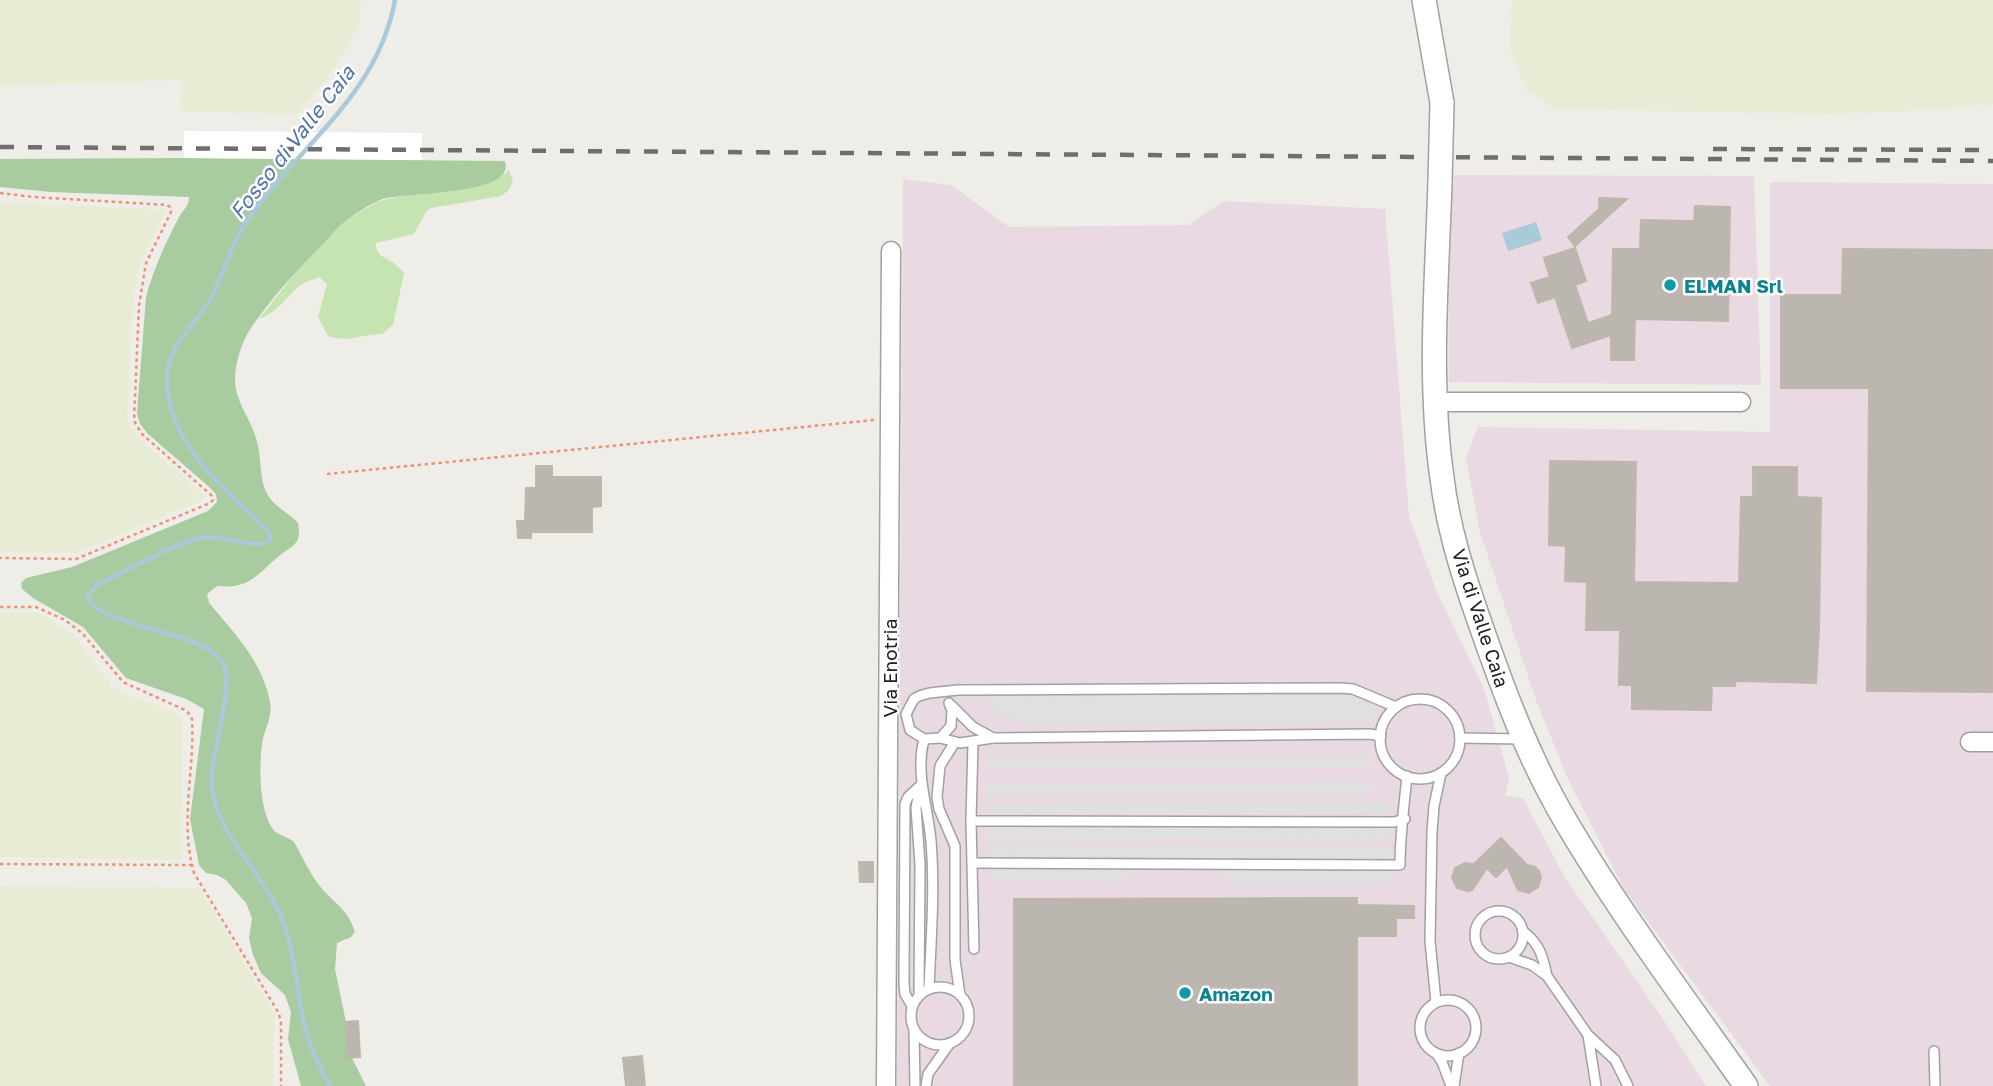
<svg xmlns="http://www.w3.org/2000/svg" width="1993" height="1086" font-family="'Golos Text',sans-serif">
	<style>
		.industrial { fill: #e8d9e3 }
		.farmland { fill: #e8ecd4 }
		.grass { fill: #c5e4b2 }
		.forest { fill: #a8cb9f }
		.parking { fill: #e0e0e0 }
		.water { fill: #abcad9 }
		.pier { fill: #fff }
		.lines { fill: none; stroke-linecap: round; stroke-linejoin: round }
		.stream { stroke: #abcad9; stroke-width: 4.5 }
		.building { fill: #bcb6b0; stroke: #c0b6aa; stroke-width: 2 }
		.service-casing { stroke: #a1a1a1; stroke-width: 12 }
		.minor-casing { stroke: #a1a1a1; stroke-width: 21 }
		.tertiary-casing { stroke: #a1a1a1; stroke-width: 26 }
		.path { stroke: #ed927a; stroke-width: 2.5; stroke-dasharray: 3.5 3.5; stroke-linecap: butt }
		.service { stroke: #fff; stroke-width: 9 }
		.minor { stroke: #fff; stroke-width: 18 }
		.tertiary { stroke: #fff; stroke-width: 23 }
		.rail { stroke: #6e6e6e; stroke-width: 4.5; stroke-dasharray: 14 14; stroke-linecap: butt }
		.tertiary-bridge-casing { stroke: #a1a1a1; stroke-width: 26; stroke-linecap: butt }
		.tertiary-bridge { stroke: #fff; stroke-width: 23 }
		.culture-dot { fill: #0f9aa8; stroke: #fff; stroke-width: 2.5 }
		.labels { text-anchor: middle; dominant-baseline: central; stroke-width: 5; stroke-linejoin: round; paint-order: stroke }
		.culture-label { font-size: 19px; font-weight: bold; fill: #0d838f; stroke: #fff; text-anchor: start }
		.street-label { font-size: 19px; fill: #202020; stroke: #fff }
		.water-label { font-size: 21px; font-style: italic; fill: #5475a7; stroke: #fff }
	</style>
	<rect width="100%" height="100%" fill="#efede7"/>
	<g class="industrial">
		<path d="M1448,175L1754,176L1761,385L1449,382Z"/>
		<path d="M903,179L951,185L1009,227L1188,225L1224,201L1385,209L1409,516L1436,590L1484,689L1509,778L1505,796L1523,798L1564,876L1663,1019L1706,1086H897Z"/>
		<path d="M1770,182L1993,184V1086H1770L1624,889L1567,777L1536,700L1480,532L1466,458L1478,427L1770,432Z"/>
	</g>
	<g class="farmland">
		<path d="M0,0H361L359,24L344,53L317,91L297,114L180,111L181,80L0,86Z"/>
		<path d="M1512,0H1993V104L1932,110L1830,114L1555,109L1527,91L1510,50Z"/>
		<path d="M0,202L167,210L140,262L133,302L127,421L137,437L207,498L77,553L0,552Z"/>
		<path d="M0,612L38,613L73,633L111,686L132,697L173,711L182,720L181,860L0,857Z"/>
		<path d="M0,886L200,888L275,1015L273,1086H0Z"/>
	</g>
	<path class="grass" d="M508,169L513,181L509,190L501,196L431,208L426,212L414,234L376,243C376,258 385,256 395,264C399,267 401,270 404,273L393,325L382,334C361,334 350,343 328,336L318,317L327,284L319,277C312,280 304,282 298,287C284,300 277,312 259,319L304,262L346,220L379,201L506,174Z"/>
	<path class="forest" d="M184,158L505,161C517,197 404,191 380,200C370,204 357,213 348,219C340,225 332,234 325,242C298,269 270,299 249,331C241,345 236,361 235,377C234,402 252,419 257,442C263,462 257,486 274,503C281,510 291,515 298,523C302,546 293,544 278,557C255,576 250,589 217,586L207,594L209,603C235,634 262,661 270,702C273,716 264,730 262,744C259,766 259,808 272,828C277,836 287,836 294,842C302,856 309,872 319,885C334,904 347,907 355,932L351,937L337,943L335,969L346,1022L348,1058H352L366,1086H301L288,1039L291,1012L285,995L261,973L253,955L249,938L252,918L246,903L226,880L217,875L206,873L199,865L190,819L204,709L186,699L126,678L83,627L33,598L22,589L21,583L26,578L72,567L208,511L217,502L216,494L208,486L148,434L140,424L137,413L146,297C153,270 166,242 179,217C183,210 189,206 189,197L51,192L0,187V159Z"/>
	<g class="parking">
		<path d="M1351,696L1379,712L1371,723L1021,724L988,706L993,697Z"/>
		<path d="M1370,755V768L986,769L987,756Z"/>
		<path d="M1370,782V795L986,797V784Z"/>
		<path d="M1390,802V814H985V803Z"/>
		<path d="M985,828H1390V839L985,840Z"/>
		<path d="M985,844L1390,847V858L985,855Z"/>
		<path d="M991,869L1123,871V882L991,879Z"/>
		<rect x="1227" y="871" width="162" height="12"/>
	</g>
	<path class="water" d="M1536,222L1542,240L1508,251L1502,233Z"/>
	<path class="pier" d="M184,131L422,133V160L184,158Z"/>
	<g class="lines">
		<path class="stream" d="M330,1086C322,1071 313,1055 308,1038C295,995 297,949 277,908C258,868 217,834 212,787C209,754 237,685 222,661C201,629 95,627 87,596L97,585C121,573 182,539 206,537C224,536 257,550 270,541L269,532C229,492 176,453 168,393C167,383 166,372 169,362C177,338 198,321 210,300C223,276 229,250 243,227C294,148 377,99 395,0"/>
	</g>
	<g class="building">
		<path d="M1599,198L1627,199L1575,246L1568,237L1599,209Z"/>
		<path d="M1695,206L1730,207L1728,321L1635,319L1634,360H1611V335L1572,348L1555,297L1538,303L1531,283L1550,277L1544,258L1575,248L1586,281L1575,285L1588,323L1612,315L1613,249H1640L1641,220L1694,221Z"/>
		<path d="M1843,249L1993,250V692L1867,691L1869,388H1781V295H1842Z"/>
		<path d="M1550,461L1636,462L1634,582L1739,583L1741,497H1753V467H1797V497L1821,498L1819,629L1816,683L1735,681V686H1712L1711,710L1632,709V685H1619L1620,630H1586L1587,582L1565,581L1566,546L1549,545Z"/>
		<path d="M536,466H552V477H601V506L592,507V532H531V538H518L517,521H525L526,488H536Z"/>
		<path d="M1501,838L1527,865L1535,867L1539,871L1541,877L1538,887L1529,893L1518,890L1507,866L1496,877L1487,868L1472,890L1467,891L1457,888L1452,878L1455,868L1465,863L1474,864Z"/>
		<path d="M859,862H873V882H860Z"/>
		<path d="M1357,898V905L1414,906V918H1396V936H1357V1086H1014V899Z"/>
		<path d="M358,1021L360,1057L348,1058L346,1022Z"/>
		<path d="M642,1056L645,1086H626L623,1058Z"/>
	</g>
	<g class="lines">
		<g class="service-casing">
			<g id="service">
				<circle cx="1420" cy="739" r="40"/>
				<path d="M949,703L952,711L951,726L940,738L924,739L910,730L906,714L914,699C926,691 944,692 958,690L1341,688L1353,689L1396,707"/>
				<path d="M952,706L973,727L993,738"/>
				<path d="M940,738L960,743L993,738L1370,734L1381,736"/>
				<path d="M1460,738L1522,739"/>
				<path d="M924,739C915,774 928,806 931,841C935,890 931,940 929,988"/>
				<path d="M955,742L940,766L937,797L939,809L955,846V960L960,995"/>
				<path d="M973,742L971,821L974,949"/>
				<path d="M971,821L1394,822L1405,819"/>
				<path d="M972,863L1400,865C1400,835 1404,806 1407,776"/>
				<circle cx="1499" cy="935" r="24"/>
				<path d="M1524,932C1540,944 1543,957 1547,976"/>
				<path d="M1509,957L1532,965L1547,976L1588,1035L1615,1060L1628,1086"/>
				<circle cx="940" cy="1016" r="29"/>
				<path d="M919,995L920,864L916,808L920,786"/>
				<circle cx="1448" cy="1028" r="28"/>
				<path d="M1436,1002L1430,941L1432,832L1434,806L1441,773"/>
				<path d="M912,1006L905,994L904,984L905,804L908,797L921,785"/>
				<path d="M914,1030L915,1086"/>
				<path d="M1588,1035L1596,1086"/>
				<path d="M1934,1051L1935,1086"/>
				<path d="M1436,1053L1442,1062L1451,1086"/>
				<path d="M926,1086L928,1074L950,1043"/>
				<path d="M1454,1086L1459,1053"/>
			</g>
		</g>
		<g class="minor-casing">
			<g id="minor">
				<path d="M1435,402H1741"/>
				<path d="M1970,742H1993"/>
				<path d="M886,1086L891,251"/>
			</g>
		</g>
		<g class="tertiary-casing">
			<g id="tertiary">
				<path d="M1424,0L1442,103"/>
				<path d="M1440,182C1437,280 1428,380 1442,478C1448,528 1464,578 1481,626C1504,692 1529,759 1565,820C1619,912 1684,998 1746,1086"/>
			</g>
		</g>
		<g class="path">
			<path d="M0,193L33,197L167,205L170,207L171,212L146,263L139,305L134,421L142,434L211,495L213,500L210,503L76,559L0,558"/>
			<path d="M327,474L874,420"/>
			<path d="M0,607H36L65,620L83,634L123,682L187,711L192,719C195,772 179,820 194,873L278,1012L281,1022V1086"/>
			<path d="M0,864L192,865"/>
		</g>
		<use href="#service" class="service"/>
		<use href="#minor" class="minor"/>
		<use href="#tertiary" class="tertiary"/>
		<g class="rail">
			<path d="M0,147L1993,161"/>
			<path d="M1713,149L1993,150"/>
		</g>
		<g class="tertiary-bridge-casing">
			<path id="tertiary-bridge" d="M1440,182L1442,103"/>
		</g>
		<use href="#tertiary-bridge" class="tertiary-bridge"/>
	</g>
	<g class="culture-dot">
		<circle cx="1670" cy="285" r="7"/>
		<circle cx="1185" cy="993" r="7"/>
	</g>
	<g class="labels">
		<g class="culture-label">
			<text x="1684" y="285">ELMAN Srl</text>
			<text x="1199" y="993">Amazon</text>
		</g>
		<g class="street-label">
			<text transform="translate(1481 618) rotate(72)">Via di Valle Caia</text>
			<text transform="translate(889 668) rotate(-90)">Via Enotria</text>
		</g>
		<g class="water-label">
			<text transform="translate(292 142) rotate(-52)">Fosso di Valle Caia</text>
		</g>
	</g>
</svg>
